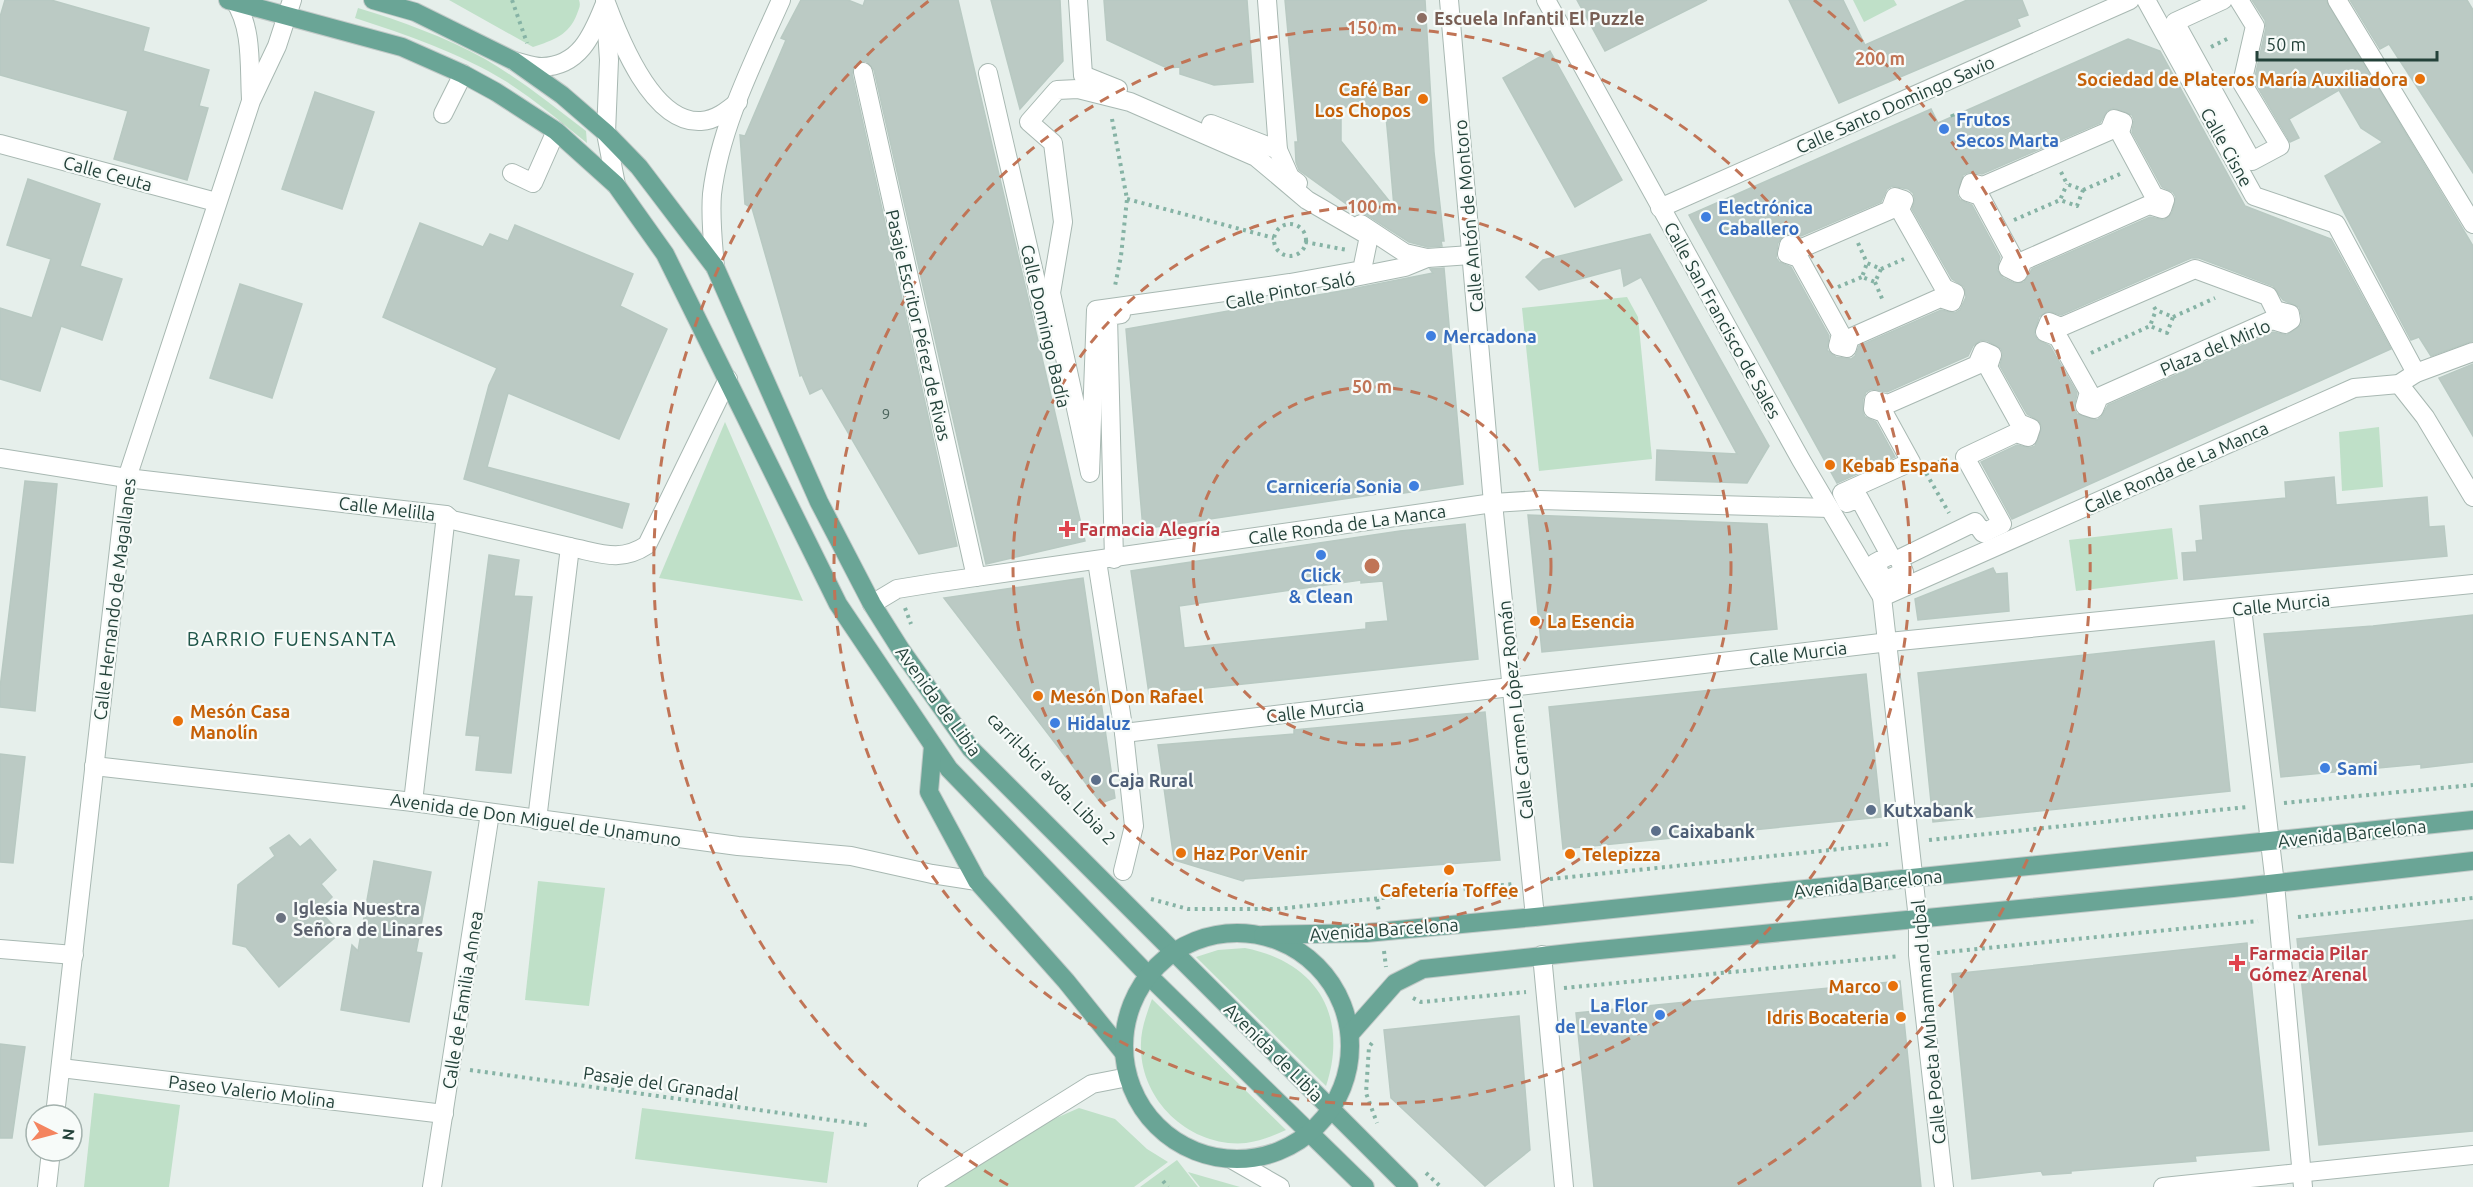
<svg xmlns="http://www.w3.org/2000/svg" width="2473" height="1187" font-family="Ubuntu,sans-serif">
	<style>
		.green { fill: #bfe0c8 }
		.building { fill: #bbcac4; stroke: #b8c9c2; stroke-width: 1.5; fill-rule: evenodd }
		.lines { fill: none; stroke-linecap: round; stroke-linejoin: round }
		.minor-casing { stroke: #a8b8b2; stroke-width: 20 }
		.major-casing { stroke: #c2cac8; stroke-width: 20 }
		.path { stroke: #86b3a5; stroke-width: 4; stroke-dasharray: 3 4.5; stroke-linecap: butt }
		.minor { stroke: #fff; stroke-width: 18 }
		.major { stroke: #6aa596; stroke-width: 18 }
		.ring { fill: none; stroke: #c07456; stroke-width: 3; stroke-dasharray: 10 8 }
		.education-dot { fill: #8d6e63; stroke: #f7fbf9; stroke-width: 2 }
		.food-dot { fill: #e8710a; stroke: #f7fbf9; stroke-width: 2 }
		.shop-dot { fill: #3f7fe0; stroke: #f7fbf9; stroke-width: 2 }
		.health-dot { fill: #e0444e; stroke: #f7fbf9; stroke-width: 2 }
		.service-dot { fill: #5c6f8a; stroke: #f7fbf9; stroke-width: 2 }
		.worship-dot { fill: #6b7280; stroke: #f7fbf9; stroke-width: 2 }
		.labels { text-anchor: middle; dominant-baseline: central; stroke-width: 4.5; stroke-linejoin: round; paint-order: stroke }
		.number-label { font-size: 15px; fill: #4a645c }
		.education-label { font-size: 18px; font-weight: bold; fill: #785e54; stroke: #f7fbf9; text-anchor: start }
		.food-label { font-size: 18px; font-weight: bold; fill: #c56008; stroke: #f7fbf9; text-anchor: start }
		.street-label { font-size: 18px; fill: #24423a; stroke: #f7fbf9 }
		.shop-label { font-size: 18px; font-weight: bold; fill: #366cbe; stroke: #f7fbf9; text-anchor: start }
		.health-label { font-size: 18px; font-weight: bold; fill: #be3a42; stroke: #f7fbf9; text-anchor: start }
		.service-label { font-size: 18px; font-weight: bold; fill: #4e5e75; stroke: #f7fbf9; text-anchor: start }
		.worship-label { font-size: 18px; font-weight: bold; fill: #5b616d; stroke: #f7fbf9; text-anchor: start }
		.neighbourhood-label { font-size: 20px; letter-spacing: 1.5px; fill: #1f5548; stroke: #f7fbf9 }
		.centre { fill: #c07456; stroke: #f7fbf9; stroke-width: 3 }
		.ring-label { font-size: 18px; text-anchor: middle; font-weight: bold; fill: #c07456; stroke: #f7fbf9; stroke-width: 4.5; stroke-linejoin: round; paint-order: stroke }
	</style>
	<rect width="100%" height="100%" fill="#e6efeb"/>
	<g class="green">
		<path d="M449,0H579C581,6 579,8 577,14C569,35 554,40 533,47Z"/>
		<path d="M1853,0H1894L1897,5L1864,22Z"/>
		<path d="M358,8C401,21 445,37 485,59C521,80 553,106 586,131L587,143C561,122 535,100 507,82C460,53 407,35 355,18Z"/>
		<path d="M1627,297L1638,317L1652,459L1539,471L1522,308Z"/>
		<path d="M725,422L803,601L659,578Z"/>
		<path d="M2379,427L2383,487L2342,491L2339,432Z"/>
		<path d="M2172,528L2178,579L2076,591L2069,540Z"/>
		<path d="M538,881L605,888L589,1006L525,1000Z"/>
		<path d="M1245,948C1317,962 1349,1016 1326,1086L1196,957L1218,950Z"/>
		<path d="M1152,999L1286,1130C1273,1136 1260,1141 1246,1143C1192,1148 1142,1103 1141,1049C1140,1031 1146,1016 1152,999Z"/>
		<path d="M94,1093L180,1105L169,1187H84Z"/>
		<path d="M642,1108L834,1132L827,1183L635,1159Z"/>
		<path d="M1079,1108L1115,1119L1147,1149L1168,1162L1134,1187H944L1040,1125Z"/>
		<path d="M1177,1160L1198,1187H1140Z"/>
		<path d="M1188,1172L1240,1187H1200Z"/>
	</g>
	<g class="building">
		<path d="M5,0H51L149,28L143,51L209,70L199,106L208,108L187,180L114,159L128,111L0,75V17Z"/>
		<path d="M801,0H848L863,6L865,0H958L1085,541L986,564L874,70L866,61L855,64L852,74L957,546L919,554L822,388L810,394L802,375L800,376L752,208L745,204L740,135L745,136L786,40L781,38Z"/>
		<path d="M991,0H1060L1063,61L1020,109Z"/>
		<path d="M1104,0H1247L1253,82L1214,85L1180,74V67L1167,68L1107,40Z"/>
		<path d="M1285,0H1425L1434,152L1444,241H1441L1442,246L1428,247L1409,242L1367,215L1359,213L1299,170L1296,162L1295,142H1298ZM1385,106L1389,148L1394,207L1341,141V107Z"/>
		<path d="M1577,0H1707L1605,51Z"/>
		<path d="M1789,0H1843L1865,45L1967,0H2022L2028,15L2017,19L2020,26L1839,103Z"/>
		<path d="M2252,0H2326L2473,246V341L2431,356L2419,337L2411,340L2325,176L2383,142L2361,128L2339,90L2289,119L2299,138L2290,142L2254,81L2266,28L2265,20Z"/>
		<path d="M2350,0H2467L2473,10V173L2389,44L2380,49Z"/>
		<path d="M2128,39L2160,51L2245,206L2331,239L2391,349L2012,519L1981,462L2017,445L2030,448L2035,446L2042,427L2039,421L2027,414L2000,366L2003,354L2001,349L1988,341L1981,340L1973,346L1968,356L1887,392L1871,389L1866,392L1863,399V413L1865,417L1876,422L1895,457L1837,483L1689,215L1931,109L1938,123ZM2113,108L2132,115L2134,120L2132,132L2162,187L2173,192L2176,197L2172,213L2164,220L2150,217L2032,269L2024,282L2014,283L2003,278L1997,270L2000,257L1972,205L1960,200L1957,195L1963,175L1969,172L1982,174L2100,123L2107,111ZM1892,186L1908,189L1913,193L1915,199L1912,209L1952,279L1964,287L1966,297L1960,310L1955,313L1941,310L1859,346L1855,356L1851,359L1836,357L1827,350L1829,336L1791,267L1779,262L1776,258L1778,243L1785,234L1801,236L1881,202L1887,189ZM2191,258H2199L2273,286L2283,300L2299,307L2302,318L2301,325L2287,335L2273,332L2108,405L2101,417L2097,420L2077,414L2074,408L2077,393L2050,346L2037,339L2034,334L2039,317L2048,311L2061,315Z"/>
		<path d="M1550,51L1622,180L1575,207L1503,78Z"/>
		<path d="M315,92L374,112L342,209L282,189Z"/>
		<path d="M28,179L100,204L80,266L122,279L102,340L61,326L40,391L0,379V308L32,318L51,259L7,245Z"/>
		<path d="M420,223L483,247L490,234L508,241L515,225L633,274L620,306L667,329L619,439L508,393L487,467L629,504L622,528L464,479L489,385L497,368L383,317Z"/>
		<path d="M1650,234L1769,446L1747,483L1656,480L1657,450L1737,454L1641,277L1624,286L1621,268L1539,290L1526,277L1543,260Z"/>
		<path d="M1444,268L1463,484L1398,494L1397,491L1143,529L1126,329L1352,289L1433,273L1430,269Z"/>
		<path d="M240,284L302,304L272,398L210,378Z"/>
		<path d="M2473,364V436L2439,378Z"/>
		<path d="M2334,477L2336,505L2427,497L2429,527L2444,526L2447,556L2184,580L2182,553L2197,552L2196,541L2203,540L2200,506L2286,498L2285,482Z"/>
		<path d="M25,481L57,484L35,711L0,707V688Z"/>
		<path d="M1528,515L1767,524L1777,629L1542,652Z"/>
		<path d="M1465,524L1478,659L1149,694L1131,571L1400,531ZM1361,580V583L1383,581L1388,621L1366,623V629L1184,648L1179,606Z"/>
		<path d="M489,555L519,560L514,596L532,597L511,773L476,770L480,736L466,735Z"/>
		<path d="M1993,568L1996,574L2007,573L2009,611L1918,620L1915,599Z"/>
		<path d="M1083,578L1115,798L1101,803L944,598Z"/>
		<path d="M2473,615V762L2421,768V764L2281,777L2264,634L2373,626Z"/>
		<path d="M2214,641L2230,791L1933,822L1918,673Z"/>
		<path d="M1866,674L1881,817L1563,849L1549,707Z"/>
		<path d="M1485,712L1500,860L1245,879L1243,881L1174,860L1158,745L1294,734V730Z"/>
		<path d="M0,754L25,757L13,863L0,862Z"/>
		<path d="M289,835L300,847L310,839L336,870L321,884L332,897L319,910L340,933L279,987L246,947L233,944L238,885L275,856L270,848Z"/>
		<path d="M374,861L431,872L416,952L422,953L409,1022L341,1010L352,945L358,951Z"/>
		<path d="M2473,920V1131L2319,1145L2297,939Z"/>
		<path d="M2247,943L2269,1150L2195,1156L2196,1161L2071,1171V1173L2043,1175L2041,1171L1972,1179L1952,974Z"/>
		<path d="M1900,981L1921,1187H1594L1576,1013Z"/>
		<path d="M1519,1016L1530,1150L1485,1186L1391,1098L1384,1030Z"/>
		<path d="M0,1044L25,1047L12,1138H0Z"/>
	</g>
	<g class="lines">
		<g class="minor-casing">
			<g id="minor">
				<path d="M234,0C253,28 249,66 251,99"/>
				<path d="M605,0C619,38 652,124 701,121C716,120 727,111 738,102"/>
				<path d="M1078,0L1083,75"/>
				<path d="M1267,0L1278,150L1290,177L1298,183"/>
				<path d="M1449,0L1493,503L1535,917"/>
				<path d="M1546,0L1801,460L1882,597L1918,919V955L1944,1187"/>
				<path d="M2146,0L2254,196L2336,224L2416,373"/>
				<path d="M2223,0L2175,22L2252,161L2280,146L2242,83L2255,26L2239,0"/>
				<path d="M2337,0L2473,224"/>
				<path d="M606,16L609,60L606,133L616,185"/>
				<path d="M514,61C523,63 533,67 542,67C579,66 592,36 604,6"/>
				<path d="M863,72L976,577"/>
				<path d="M988,73L1044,316"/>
				<path d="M1083,75L1118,89"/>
				<path d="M1078,89L1130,102L1256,157L1307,200L1369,236L1362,270L1290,283L1096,310L1090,473L1051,293L1063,222L1053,143L1029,122L1057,90Z"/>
				<path d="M443,114L463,74"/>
				<path d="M2114,119L2123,122L2120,133L2154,196L2165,200L2162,209L2149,205L2023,261L2018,273L2008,268L2013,257L1980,196L1968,192L1971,183L1983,186L2109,131Z"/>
				<path d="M1211,124L1278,150"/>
				<path d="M0,144L216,202"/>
				<path d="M512,173L533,183L556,131"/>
				<path d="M1895,197L1904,200L1900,210L1944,288L1955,293L1952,302L1940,298L1850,338L1847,348L1838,346L1841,334L1799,258L1787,254L1789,245L1802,248L1890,210Z"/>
				<path d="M1660,208L2130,0"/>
				<path d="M1361,224L1405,253L1427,258"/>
				<path d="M715,267C713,243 710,218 712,194C720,127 754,61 781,0"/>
				<path d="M2195,269L2268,296L2275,310L2290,314L2291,320L2285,324L2272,320L2099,397L2094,409L2085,406L2089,392L2058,337L2045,332L2049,322L2061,327Z"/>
				<path d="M1350,278L1405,267L1427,258L1471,255"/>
				<path d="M1983,351L1992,355L1988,367L2019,423L2031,428L2028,437L2016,433L1965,457L2002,524L1983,533L1975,522L1899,559L1904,572L1888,579L1881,575L1875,563L1890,555L1859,498L1847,503L1842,493L1911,462L1884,413L1873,409L1874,400L1888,404L1977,365Z"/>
				<path d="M2399,384L2425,417L2473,497"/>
				<path d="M0,458L127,478L446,515L452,520L570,547L537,820"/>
				<path d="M570,547C600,553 620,563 647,545L728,379"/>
				<path d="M1114,559L1108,316L1121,314"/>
				<path d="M1097,561L1124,733L1134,826L1123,871"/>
				<path d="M1882,597L2354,388L2399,384L2416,373L2473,352"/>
				<path d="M872,604L897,589L934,583L1493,503L1540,500L1829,508"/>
				<path d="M2242,608L2275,884L2303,1187"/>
				<path d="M1124,733L1889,642L2473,584"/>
				<path d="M94,766L413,802L738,846L851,856L932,874L977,881"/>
				<path d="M413,802L446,515"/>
				<path d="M0,949L74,955"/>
				<path d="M1542,955L1564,1187"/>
				<path d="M61,1068L444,1114"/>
				<path d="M55,1115L127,478L251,101L277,46L292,0"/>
				<path d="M1233,1160L1280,1187"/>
				<path d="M47,1187L51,1151"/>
				<path d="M432,1187L490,813"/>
				<path d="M927,1187L1092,1084L1128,1077"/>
				<path d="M2163,1187L2473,1155"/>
			</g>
		</g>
		<g class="major-casing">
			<g id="major">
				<path d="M228,0L402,47L463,74L496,92L556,131L616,185L665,254L838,604L949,769L1149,976L1365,1187"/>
				<path d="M373,0L415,12L514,61L562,95L606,133L639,167L715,267L819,502L872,604L901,650L971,749L1409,1187"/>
				<path d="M933,746L929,792L977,881L1066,981L1124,1053"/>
				<circle cx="1237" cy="1046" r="113"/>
				<path d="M1263,935L1366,933L1535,917L2473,820"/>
				<path d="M1350,1034L1395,983L1423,969L1579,952L2233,888L2473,861"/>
			</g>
		</g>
		<g class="path">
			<path d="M512,0L527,43"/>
			<path d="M2211,47L2231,37"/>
			<path d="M1952,114L1953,117"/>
			<path d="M1112,119L1127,199L1121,256L1115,286"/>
			<path d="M2061,172L2067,184L2083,190L2077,206L2060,200L2067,184"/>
			<path d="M2083,190L2120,174"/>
			<path d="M1127,199L1274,238"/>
			<path d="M2014,220L2060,200"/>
			<circle cx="1290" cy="240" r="16"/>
			<path d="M1305,242L1347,250"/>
			<path d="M1858,243L1867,263L1881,269L1875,282L1862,277L1867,263"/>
			<path d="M1881,269L1904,259"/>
			<path d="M1875,282L1883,301"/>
			<path d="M1838,287L1862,277"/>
			<path d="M2154,307L2156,310L2173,317L2167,333L2150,326L2156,310"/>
			<path d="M2173,317L2215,298"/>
			<path d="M2091,353L2150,326"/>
			<path d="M1931,466L1946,459"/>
			<path d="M1926,473L1949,513"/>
			<path d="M905,608L911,624"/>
			<path d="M2284,803L2473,785"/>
			<path d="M1929,840L2247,807"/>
			<path d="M1550,879L1888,844"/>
			<path d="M1151,899L1188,909H1277L1513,884"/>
			<path d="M1377,899L1379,913"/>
			<path d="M2298,917L2473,898"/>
			<path d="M1384,951L1386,967"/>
			<path d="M1937,953L2258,921"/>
			<path d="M1564,988L1900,956"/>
			<path d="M1413,998L1421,1002L1526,992"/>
			<path d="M1372,1043L1369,1047L1366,1093L1377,1123"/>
			<path d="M470,1070L867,1125"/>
			<path d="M1205,1155L1213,1163"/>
			<path d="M1426,1173L1441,1187"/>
			<path d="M1163,1181L1168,1187"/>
		</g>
		<use href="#minor" class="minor"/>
		<use href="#major" class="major"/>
	</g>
	<g class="ring">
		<circle cx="1372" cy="566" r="179"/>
		<circle cx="1372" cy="566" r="359"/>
		<circle cx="1372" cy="566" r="538"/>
		<path d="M1008 1185A718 718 0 0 1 930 0M1814 0A718 718 0 0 1 1736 1185"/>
	</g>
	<circle class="education-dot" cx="1422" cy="18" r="6"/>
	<g class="food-dot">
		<circle cx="2420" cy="79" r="6"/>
		<circle cx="1423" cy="99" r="6"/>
		<circle cx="1830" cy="465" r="6"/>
		<circle cx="1535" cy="621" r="6"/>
		<circle cx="1038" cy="696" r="6"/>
		<circle cx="178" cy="721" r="6"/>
		<circle cx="1181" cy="853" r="6"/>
		<circle cx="1570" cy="854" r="6"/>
		<circle cx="1449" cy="870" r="6"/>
		<circle cx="1893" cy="986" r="6"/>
		<circle cx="1901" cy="1017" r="6"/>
	</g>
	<g class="shop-dot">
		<circle cx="1944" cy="129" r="6"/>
		<circle cx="1706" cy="217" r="6"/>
		<circle cx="1431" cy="336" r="6"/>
		<circle cx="1414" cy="486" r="6"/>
		<circle cx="1321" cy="555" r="6"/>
		<circle cx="1055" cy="723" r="6"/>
		<circle cx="2325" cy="768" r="6"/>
		<circle cx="1660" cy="1015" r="6"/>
	</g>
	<g class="health-dot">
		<path d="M1064 520h6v6h6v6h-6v6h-6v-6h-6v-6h6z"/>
		<path d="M2234 954h6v6h6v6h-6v6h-6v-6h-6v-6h6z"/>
	</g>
	<g class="service-dot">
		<circle cx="1096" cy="780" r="6"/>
		<circle cx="1871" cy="810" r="6"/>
		<circle cx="1656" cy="831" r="6"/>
	</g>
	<circle class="worship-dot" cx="281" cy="918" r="6"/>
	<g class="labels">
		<g class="number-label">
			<text x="886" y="413">9</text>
		</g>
		<g class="education-label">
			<text x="1434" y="18">Escuela Infantil El Puzzle</text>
		</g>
		<g class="food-label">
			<text x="2408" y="79" text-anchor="end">Sociedad de Plateros María Auxiliadora</text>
			<text x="1411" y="89" text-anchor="end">Café Bar<tspan x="1411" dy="21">Los Chopos</tspan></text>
			<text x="1842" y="465">Kebab España</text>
			<text x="1547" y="621">La Esencia</text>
			<text x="1050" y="696">Mesón Don Rafael</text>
			<text x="190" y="711">Mesón Casa<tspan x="190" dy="21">Manolín</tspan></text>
			<text x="1193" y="853">Haz Por Venir</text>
			<text x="1582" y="854">Telepizza</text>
			<text x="1449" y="890" text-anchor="middle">Cafetería Toffee</text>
			<text x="1881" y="986" text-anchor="end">Marco</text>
			<text x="1889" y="1017" text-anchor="end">Idris Bocateria</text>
		</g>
		<g class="street-label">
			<text transform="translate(1895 104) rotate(-24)">Calle Santo Domingo Savio</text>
			<text transform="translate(2227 147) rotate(61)">Calle Cisne</text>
			<text transform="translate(108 173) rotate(15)">Calle Ceuta</text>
			<text transform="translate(1468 216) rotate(-95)">Calle Antón de Montoro</text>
			<text transform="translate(1290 290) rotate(-11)">Calle Pintor Saló</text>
			<text transform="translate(1723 320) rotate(61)">Calle San Francisco de Sales</text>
			<text transform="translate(919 325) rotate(77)">Pasaje Escritor Pérez de Rivas</text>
			<text transform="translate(1046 326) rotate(77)">Calle Domingo Badía</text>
			<text transform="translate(2215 347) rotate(-23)">Plaza del Mirlo</text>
			<text transform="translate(2176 467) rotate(-24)">Calle Ronda de La Manca</text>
			<text transform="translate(387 508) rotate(7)">Calle Melilla</text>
			<text transform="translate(1347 524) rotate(-8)">Calle Ronda de La Manca</text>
			<text transform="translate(114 599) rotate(-83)">Calle Hernando de Magallanes</text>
			<text transform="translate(2281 604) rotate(-6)">Calle Murcia</text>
			<text transform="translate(1798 653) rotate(-7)">Calle Murcia</text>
			<text transform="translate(939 701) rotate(54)">Avenida de Libia</text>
			<text transform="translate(1315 710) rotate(-7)">Calle Murcia</text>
			<text transform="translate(1515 710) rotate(-96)">Calle Carmen López Román</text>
			<text transform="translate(1052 778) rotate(46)">carril-bici avda. Libia 2</text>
			<text transform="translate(536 819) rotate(8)">Avenida de Don Miguel de Unamuno</text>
			<text transform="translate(2352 833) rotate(-6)">Avenida Barcelona</text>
			<text transform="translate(1868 883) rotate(-6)">Avenida Barcelona</text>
			<text transform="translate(1384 929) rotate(-4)">Avenida Barcelona</text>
			<text transform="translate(462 1000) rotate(-81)">Calle de Familia Annea</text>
			<text transform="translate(1928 1022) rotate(-95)">Calle Poeta Muhammand Iqbal</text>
			<text transform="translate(1274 1052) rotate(45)">Avenida de Libia</text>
			<text transform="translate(661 1083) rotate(8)">Pasaje del Granadal</text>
			<text transform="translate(252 1091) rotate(7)">Paseo Valerio Molina</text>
		</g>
		<g class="shop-label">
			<text x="1956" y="119">Frutos<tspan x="1956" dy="21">Secos Marta</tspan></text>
			<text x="1718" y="207">Electrónica<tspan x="1718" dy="21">Caballero</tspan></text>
			<text x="1443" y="336">Mercadona</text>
			<text x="1402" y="486" text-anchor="end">Carnicería Sonia</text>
			<text x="1321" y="575" text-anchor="middle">Click<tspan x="1321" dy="21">&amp; Clean</tspan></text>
			<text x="1067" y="723">Hidaluz</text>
			<text x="2337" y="768">Sami</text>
			<text x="1648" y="1005" text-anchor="end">La Flor<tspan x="1648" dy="21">de Levante</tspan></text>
		</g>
		<g class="health-label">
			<text x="1079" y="529">Farmacia Alegría</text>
			<text x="2249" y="953">Farmacia Pilar<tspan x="2249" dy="21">Gómez Arenal</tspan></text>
		</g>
		<g class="service-label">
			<text x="1108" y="780">Caja Rural</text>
			<text x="1883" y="810">Kutxabank</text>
			<text x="1668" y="831">Caixabank</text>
		</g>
		<g class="worship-label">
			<text x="293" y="908">Iglesia Nuestra<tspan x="293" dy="21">Señora de Linares</tspan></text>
		</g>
		<g class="neighbourhood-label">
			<text x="292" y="638">BARRIO FUENSANTA</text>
		</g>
	</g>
	<circle cx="1372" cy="566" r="9" class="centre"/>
	<g class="ring-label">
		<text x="1372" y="34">150 m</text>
		<text x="1880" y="65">200 m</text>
		<text x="1372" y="213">100 m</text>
		<text x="1372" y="393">50 m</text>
	</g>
	<g transform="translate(54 1133) rotate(96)"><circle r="28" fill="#f7fbf9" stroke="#a3b1ad" stroke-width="1.5"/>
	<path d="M0-4.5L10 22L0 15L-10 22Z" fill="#f4845f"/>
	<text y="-9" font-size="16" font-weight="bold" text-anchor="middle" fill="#24423a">N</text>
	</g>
	<path d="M2257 51v9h180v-9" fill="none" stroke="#24423a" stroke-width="3"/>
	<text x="2266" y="51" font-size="18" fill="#24423a" stroke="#f7fbf9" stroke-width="4.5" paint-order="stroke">50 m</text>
</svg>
